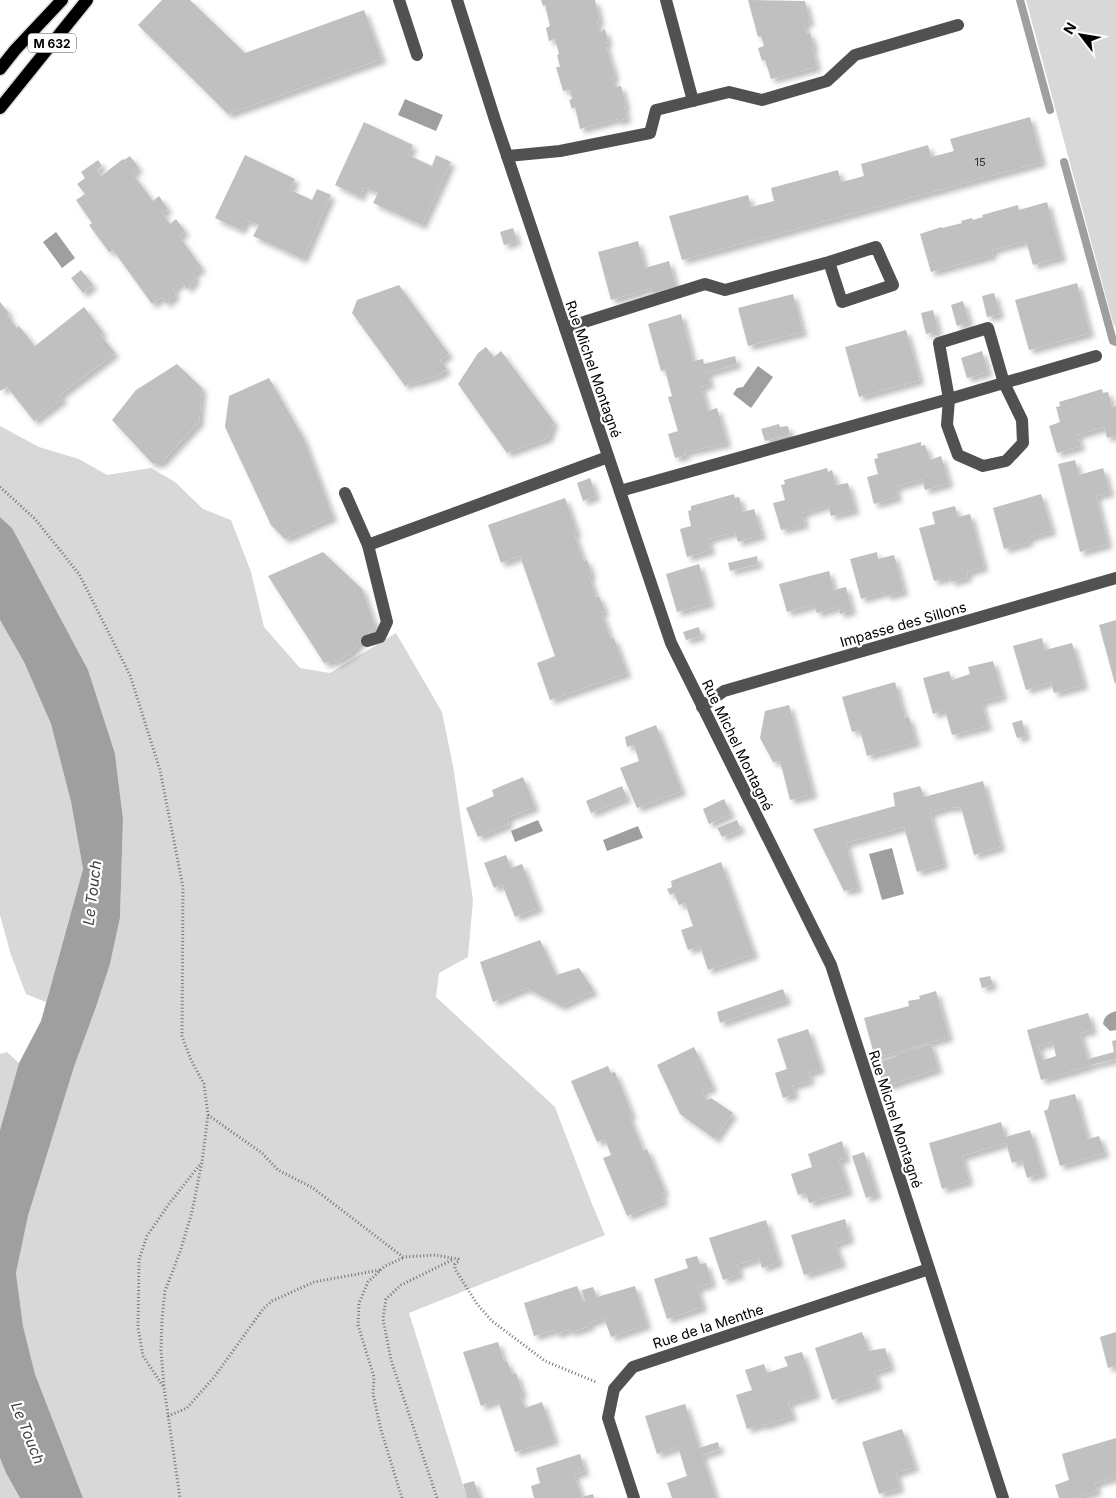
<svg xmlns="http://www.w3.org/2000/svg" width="1116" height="1498" font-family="Inter,sans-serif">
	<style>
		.green { fill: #d8d8d8 }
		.water { fill: #9f9f9f }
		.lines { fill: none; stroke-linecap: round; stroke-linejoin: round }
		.stream { stroke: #9f9f9f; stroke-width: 8 }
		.building { fill: #c0c0c0; fill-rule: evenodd; filter: url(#shadow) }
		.major-casing { stroke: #dbdbdb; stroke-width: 15 }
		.path { stroke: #737373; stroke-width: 3; stroke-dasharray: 1 2.5; stroke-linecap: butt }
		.minor { stroke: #515151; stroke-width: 12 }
		.major { stroke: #000; stroke-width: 12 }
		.labels { text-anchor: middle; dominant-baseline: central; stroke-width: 4.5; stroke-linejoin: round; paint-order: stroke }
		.number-label { font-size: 11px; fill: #303030 }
		.shield { fill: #fff; stroke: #4c4c4c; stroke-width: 1 }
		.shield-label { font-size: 12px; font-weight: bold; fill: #000 }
		.street-label { font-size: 14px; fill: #000; stroke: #fff }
		.water-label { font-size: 15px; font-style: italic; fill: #404040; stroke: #fff }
	</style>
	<defs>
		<filter id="shadow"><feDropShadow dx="4.5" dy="4.5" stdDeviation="2.5" flood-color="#0004"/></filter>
	</defs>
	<rect width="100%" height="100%" fill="#fff"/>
	<g class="green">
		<path d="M1026,0H1116V328L1113,323Z"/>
		<path d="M0,426L39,447L79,459L107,475L151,468L175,482L203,509L231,520L251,572L264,627L300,668L330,673L396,633L442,712L453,766L473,900L468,957L439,973L436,997L555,1107L592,1204L605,1235L409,1313L467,1498H83L35,1374L23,1326L16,1273L28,1216L74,1067L96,1007L110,964L120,918L123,819L115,754L12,528L0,517Z"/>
		<path d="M0,620L24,662L51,724L71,802L83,869L46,1002L26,994L11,955L0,915Z"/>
		<path d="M7,1052L19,1063L0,1130V1054Z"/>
		<path d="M0,1458L6,1473L20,1498H0Z"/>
	</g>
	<g class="water">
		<path d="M405,99L443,115L436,131L398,115Z"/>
		<path d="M56,232L75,258L62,268L43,242Z"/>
		<path d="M758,366L773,377L751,408L733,394L737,388L743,387Z"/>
		<path d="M0,517L12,528L88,670L115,754L123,819L120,918L110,964L96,1007L74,1067L28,1216L16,1273L23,1326L35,1374L83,1498H20L6,1473L0,1458V1130L19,1063L41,1021L83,869L71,802L51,724L24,662L0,620Z"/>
		<path d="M538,820L543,831L515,842L511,831Z"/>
		<path d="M638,826L643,838L607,851L603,840Z"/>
		<path d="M892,848L904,894L882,900L869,854Z"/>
		<path d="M1116,1011V1030L1110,1031L1103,1024C1104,1016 1109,1013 1116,1011Z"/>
	</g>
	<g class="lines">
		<g class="stream">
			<path d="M1020,0L1050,110"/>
			<path d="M1064,162L1113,341L1116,342"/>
		</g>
	</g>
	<g class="building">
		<path d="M162,0H190L245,53L364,10L382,59L228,114L138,25Z"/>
		<path d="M541,0H595L600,21L597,22L600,32L605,29L608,42L605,43L615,76L612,78L615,87L621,86L626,106L624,107L627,118L618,121L617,119L580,129L575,107L572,109L569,100L572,99L570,90L563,91L556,67H560L557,55L559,54L555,39L549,41L546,28L550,26L545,5L543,6Z"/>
		<path d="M748,0L805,1L810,22L804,23L807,34L810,33L814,47L812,48L817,67L771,79L765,60L762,61L758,48L764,46L761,36L758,37Z"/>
		<path d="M1030,117L1042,162L682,260L669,216L748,195L751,207L774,201L771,188L838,170L841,182L853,179L864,176L861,164L928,145L931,157L943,154L954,151L950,139Z"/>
		<path d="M364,122L413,145L408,155L432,166L436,155L451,162L422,225L373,203L378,193L364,187L360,197L335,185Z"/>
		<path d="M245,155L295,179L290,190L312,200L317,189L331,195L303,259L253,236L259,225L246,220L241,230L215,218Z"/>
		<path d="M130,156L139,168L132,173L153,201L159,196L168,209L162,213L170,224L176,219L185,231L179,236L202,268L193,274L196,279L187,289L182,282L173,289L176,294L166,304L162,297L152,304L113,250L109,252L89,225L92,223L76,200L85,194L77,184L85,178L81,172L98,160L102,166L97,170L101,176L123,159L124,160Z"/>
		<path d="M1047,202L1062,257L1033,265L1026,241L992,250L993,255L931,272L920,234L941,227L942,228L962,223L961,221L972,218L973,220L983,217L982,215L1018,205L1019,210Z"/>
		<path d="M513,228L517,241L504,245L500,232Z"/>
		<path d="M638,241L645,268L669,261L676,287L652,293L651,288L611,300L598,252Z"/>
		<path d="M81,270L93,285L83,293L71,278Z"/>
		<path d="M1077,283L1090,333L1029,350L1015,300Z"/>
		<path d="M399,285L449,354L440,360L447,369L439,375L414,383L413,381L405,386L352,313L357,300Z"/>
		<path d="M994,293L1000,314L987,317L982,296Z"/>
		<path d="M793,294L803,332L748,346L738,308Z"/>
		<path d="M963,301L969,322L957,326L951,305Z"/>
		<path d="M0,302L9,313L7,315L17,328L19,326L35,346L84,307L103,332L100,334L115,353L60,395L63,399L34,421L7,387L0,391Z"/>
		<path d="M933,310L938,331L926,334L921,313Z"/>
		<path d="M681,314L693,361L703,359L704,364L735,356L737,364L707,373L710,384L701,387L708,411L717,408L727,443L685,452L686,455L675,458L668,434L678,431L668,397L672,396L665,370L661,371L648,324Z"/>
		<path d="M906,330L920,380L859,397L845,347Z"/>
		<path d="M486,347L494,357L501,351L554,422L548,438L507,453L458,384L478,353Z"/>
		<path d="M982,351L988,372L967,378L961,358Z"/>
		<path d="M177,364L202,388L199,422L161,463H152L112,420L136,390Z"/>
		<path d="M269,378L303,437L333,517L285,539L271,525L225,427L229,396Z"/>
		<path d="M1102,389L1103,393L1108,392L1112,407L1116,406V435L1107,438L1104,427L1077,435L1081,446L1057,453L1049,426L1060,422L1056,407L1060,406L1059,402Z"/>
		<path d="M779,424L780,427L788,426L790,435L765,441L761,429Z"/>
		<path d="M921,442V446L925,445L930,460L941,456L949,483L925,490L922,479L895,487L898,497L874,504L867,477L878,474L874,459L878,458L877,454Z"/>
		<path d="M1075,460L1079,475L1103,468L1110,492L1096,496L1108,544L1080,552L1058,464Z"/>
		<path d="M827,468L828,472L832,470L836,485L848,483L855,510L831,516L828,505L802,513L805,524L781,530L773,503L785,500L781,485L785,484L784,480Z"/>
		<path d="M590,478L596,496L583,501L577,483Z"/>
		<path d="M734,494L735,498L739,497L743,512L754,509L762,535L738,542L735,532L708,539L711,550L687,557L680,529L691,526L688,511L691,510V506Z"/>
		<path d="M1041,494L1052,531L1028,538L1029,542L1004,549L993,508Z"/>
		<path d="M565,498L577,532L574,534L584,561L587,560L592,575L589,576L596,597L599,596L605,611L601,612L611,639L614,638L627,673L550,700L537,663L555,656L520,556L501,563L488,525Z"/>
		<path d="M955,506L958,517L970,514L984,567L967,572L968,577L951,582L950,577L934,581L919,528L935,524L932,512Z"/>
		<path d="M323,552L362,589L375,626L351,653L338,661L324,663L268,576Z"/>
		<path d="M877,552L878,559L894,555L904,591L887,596L885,592L861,599L850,559Z"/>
		<path d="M757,556L758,564L730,571L728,563Z"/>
		<path d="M699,564L710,603L677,612L666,574Z"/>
		<path d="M829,571L834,590L846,587L852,610L840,614L838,607L817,613L814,605L787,612L779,584Z"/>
		<path d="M1116,620V683L1115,684L1099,625Z"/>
		<path d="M699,627L701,636L686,640L683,632Z"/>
		<path d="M1042,638L1045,650L1072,643L1084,685L1054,693L1051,682L1026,690L1013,646Z"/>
		<path d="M993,661L1003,696L981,702L988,726L952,735L945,710L933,714L923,678L949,671L952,680L970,674L968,667Z"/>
		<path d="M895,682L905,718L909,717L916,742L867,756L860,730L852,732L842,697Z"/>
		<path d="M789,705L813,794L790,800L780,761L773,762L760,738L765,711Z"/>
		<path d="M1022,720L1026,736L1017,738L1012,723Z"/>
		<path d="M656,725L682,791L637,808L620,768L639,761L634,745L627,747L625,737Z"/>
		<path d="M523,777L535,807L507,818L509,824L478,837L466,808L494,796L492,790Z"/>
		<path d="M983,781L1001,847L974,855L961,807L946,808L930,813L944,864L917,872L904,827L846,843L858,888L844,891L813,829L895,806L893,793L920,786L924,797Z"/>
		<path d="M622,786L627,798L591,813L586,801Z"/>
		<path d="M724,799L731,814L709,824L703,809Z"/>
		<path d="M737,820L741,829L722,837L717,828Z"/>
		<path d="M506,855L511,868L522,864L539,908L515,917L502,884L494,888L484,863Z"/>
		<path d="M721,862L754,954L708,970L700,946L688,950L681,930L693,926L685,903L679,905L674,893L670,895L667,889L672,887L671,881Z"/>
		<path d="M540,940L556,975L579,968L594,991L561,1006L526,988L493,1002L480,962Z"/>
		<path d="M990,976L993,985L982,988L979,978Z"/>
		<path d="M783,989L787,1000L720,1023L717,1012Z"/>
		<path d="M936,991L949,1037L875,1058L864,1018L909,1006L908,1001L920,999L919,996Z"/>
		<path d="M1088,1013L1093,1030L1080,1033L1090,1066L1041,1080L1027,1030ZM1053,1042L1056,1056L1043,1060L1038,1046Z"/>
		<path d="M808,1029L821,1069L808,1073L811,1080L792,1086L795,1094L783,1098L775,1073L787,1069L777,1039Z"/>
		<path d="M1116,1040V1059L1090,1065L1088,1059L1114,1052L1112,1041Z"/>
		<path d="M931,1044L938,1069L884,1087L876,1063L898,1056V1054Z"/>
		<path d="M694,1047L713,1087L702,1092L706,1100L711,1098L733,1113L715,1139L680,1114L657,1065Z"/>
		<path d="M608,1066L611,1073L615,1072L632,1114L629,1116L643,1150L647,1149L665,1192L661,1193L664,1201L627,1216L603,1158L611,1155L605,1139L597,1142L571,1081Z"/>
		<path d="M1075,1094L1088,1139L1099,1136L1105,1153L1060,1166L1044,1111L1048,1109L1050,1100Z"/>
		<path d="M1001,1122L1005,1137L1030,1130L1043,1173L1027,1178L1022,1160L1012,1163L1006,1143L962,1156L969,1181L942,1189L929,1143Z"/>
		<path d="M842,1141L846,1158L839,1160L849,1191L809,1203L806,1193L798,1195L791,1174L812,1167L808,1154Z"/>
		<path d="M864,1152L877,1194L866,1198L852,1156Z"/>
		<path d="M845,1219L850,1239L835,1244L842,1263L804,1275L791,1235Z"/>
		<path d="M766,1220L779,1262L762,1268L759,1258L737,1265L740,1274L723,1280L709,1238Z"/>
		<path d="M697,1256L700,1264L706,1263L712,1283L697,1288L703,1307L667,1319L654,1279L688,1268L685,1259Z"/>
		<path d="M577,1286L583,1302L585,1301L582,1290L593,1287L597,1297L635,1286L647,1325L611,1337L604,1318L589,1323L590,1326L571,1332L570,1329L556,1334L554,1330L534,1336L524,1303Z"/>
		<path d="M862,1332L869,1351L885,1348L891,1367L874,1372L878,1385L832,1400L815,1348Z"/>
		<path d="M1116,1332V1365L1108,1368L1100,1337Z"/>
		<path d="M498,1342L504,1362L507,1361L512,1374L516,1373L523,1393L519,1394L525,1408L542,1402L555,1440L515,1452L498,1400L481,1406L463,1352Z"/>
		<path d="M802,1352L816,1394L788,1403L793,1416L762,1426V1424L747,1429L736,1395L752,1390L745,1370L764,1364L767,1373L788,1366L784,1357Z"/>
		<path d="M685,1404L699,1448L718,1442L720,1449L702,1455L716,1498H672L667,1483L687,1476L678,1447L657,1454L645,1416Z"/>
		<path d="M902,1429L915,1467L896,1473L900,1488L879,1494L862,1442Z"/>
		<path d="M1116,1438V1477L1095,1483L1097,1491L1076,1498H1059L1055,1485L1069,1480L1062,1454Z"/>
		<path d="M580,1454L585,1471L574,1475L582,1497L593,1494L594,1498H534L531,1486L540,1483L536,1468Z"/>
		<path d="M474,1481L480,1498H467L463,1484Z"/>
	</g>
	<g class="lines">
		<g class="major-casing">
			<g id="major">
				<path d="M0,69L15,50L62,0"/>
				<path d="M0,108L87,0"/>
			</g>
		</g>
		<g class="path">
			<path d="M0,487L35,519L79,574L130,675L160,770L183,887L182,1036L191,1060L204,1084L208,1115L202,1162L192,1212L180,1252L165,1291L162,1319L161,1350L164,1387L180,1498"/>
			<path d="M208,1115L262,1153L278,1170L313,1188L403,1257L435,1255L458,1259L459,1261L455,1264V1269L477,1304L492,1321L545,1361L596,1382"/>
			<path d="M163,1386L143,1356L138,1328L139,1260L147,1236L169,1204L201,1163"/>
			<path d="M168,1416L187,1408L215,1376L263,1309L272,1301L314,1282L380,1270"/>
			<path d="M402,1498L381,1430L373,1394L374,1377L358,1325L359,1303L368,1282L385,1266L403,1258"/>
			<path d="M437,1498L391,1360L383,1319L386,1299L401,1285L454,1259"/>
		</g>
		<g class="minor">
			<path d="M399,0L417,55"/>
			<path d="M457,0L495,120L671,643L831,965L1003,1498"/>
			<path d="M666,0L693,101"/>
			<path d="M507,156L560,151L650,133L656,110L729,92L762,100L827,81L855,55L958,25"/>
			<path d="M565,328L705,284L725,290L829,262L876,247L893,285L842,302L829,262"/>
			<path d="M988,328L1004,383L1022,420L1023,443L1006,461L983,466L958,455L947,425L949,399L939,343Z"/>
			<path d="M620,491L949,399L1096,356"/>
			<path d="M345,493L368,545L387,622L380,637L367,641"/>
			<path d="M368,545L608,457"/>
			<path d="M702,707L724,691L1116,578"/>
			<path d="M634,1498L608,1418L614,1389L633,1367L929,1269"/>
		</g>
		<use href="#major" class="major"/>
	</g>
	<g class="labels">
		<g class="number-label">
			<text x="980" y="162">15</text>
		</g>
		<rect class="shield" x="28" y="33.5" width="48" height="19" rx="4"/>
		<g class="shield-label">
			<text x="52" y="43">M 632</text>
		</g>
		<g class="street-label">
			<text transform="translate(594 369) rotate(71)">Rue Michel Montagné</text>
			<text transform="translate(903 624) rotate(-16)">Impasse des Sillons</text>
			<text transform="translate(738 745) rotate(64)">Rue Michel Montagné</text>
			<text transform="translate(896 1119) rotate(72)">Rue Michel Montagné</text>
			<text transform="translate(708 1326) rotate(-18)">Rue de la Menthe</text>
		</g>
		<g class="water-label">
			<text transform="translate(92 893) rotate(-83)">Le Touch</text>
			<text transform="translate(28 1433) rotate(68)">Le Touch</text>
		</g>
	</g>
	<g transform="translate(1081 35) rotate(301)" stroke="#ffffff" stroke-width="4" paint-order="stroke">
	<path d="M0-4L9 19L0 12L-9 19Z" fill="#000000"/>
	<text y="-8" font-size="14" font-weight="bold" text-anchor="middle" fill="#000000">N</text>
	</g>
</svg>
